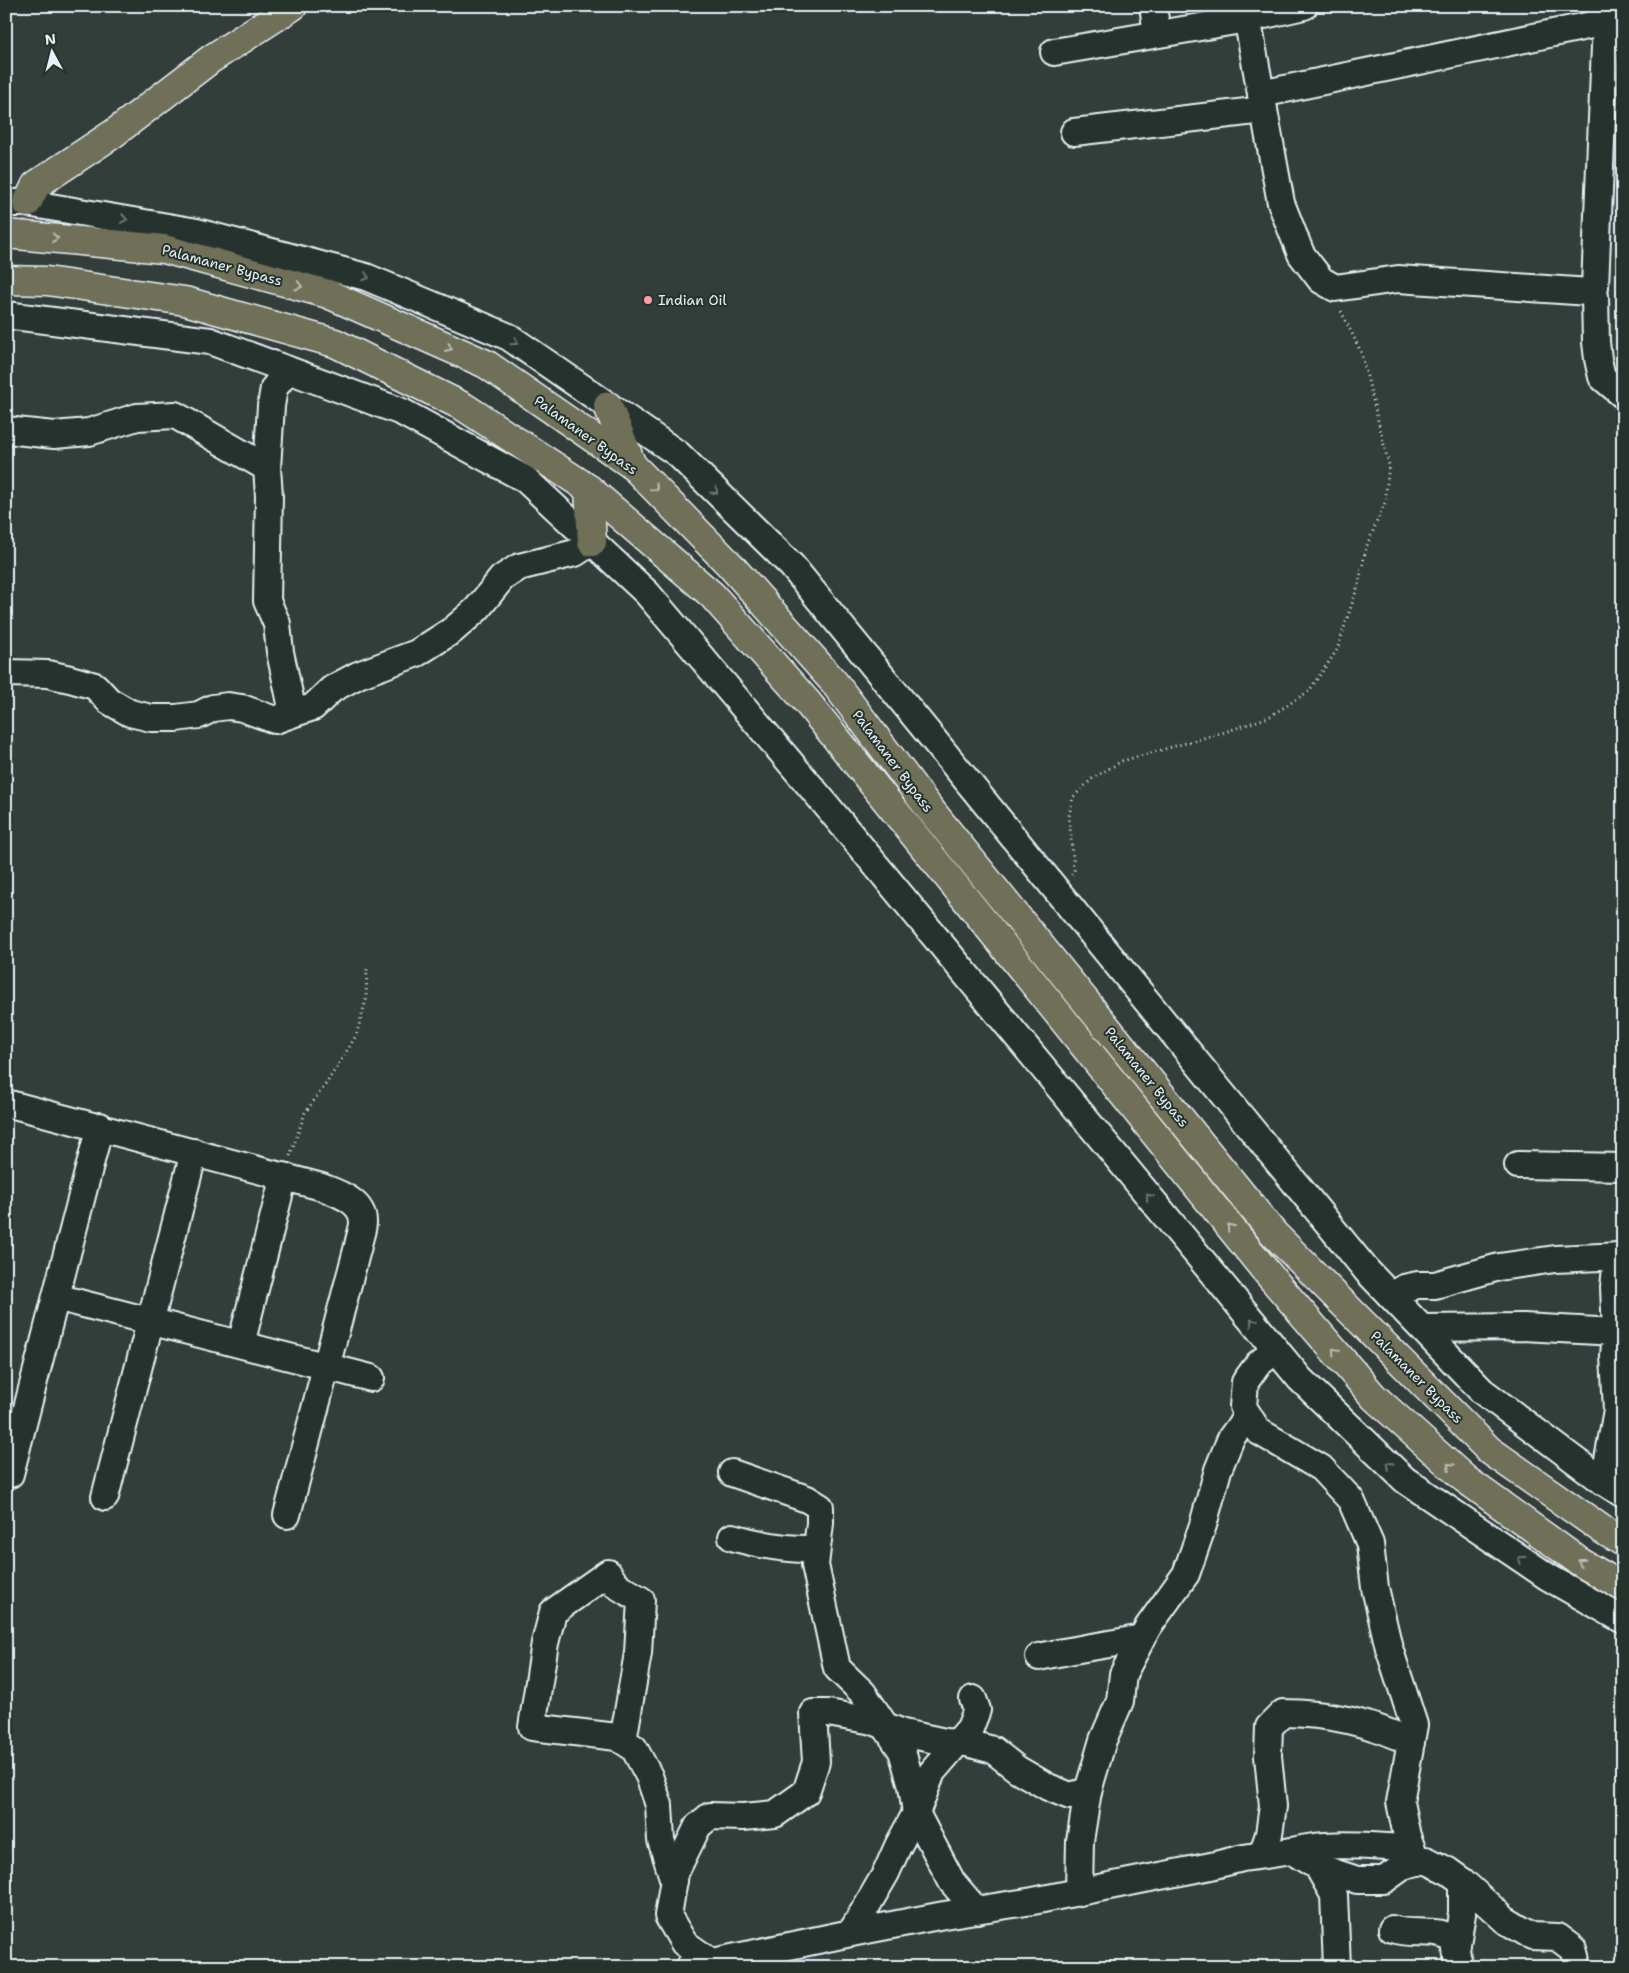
<svg xmlns="http://www.w3.org/2000/svg" width="1629" height="1973" font-family="'Shantell Sans',sans-serif">
	<style>
		.lines { fill: none; stroke-linecap: round; stroke-linejoin: round }
		.minor-casing { stroke: #e8f1f8; stroke-width: 30 }
		.major-casing { stroke: #e8f1f8; stroke-width: 31 }
		.highway-casing { stroke: #e8f1f8; stroke-width: 31 }
		.path { stroke: #e8f1f8; stroke-width: 3; stroke-dasharray: 1 4; stroke-linecap: butt }
		.minor { stroke: #26332d; stroke-width: 26 }
		.major { stroke: #706f59; stroke-width: 28 }
		.highway { stroke: #706f59; stroke-width: 28 }
		.oneway { stroke: #6a7674 }
		.oneway2 { stroke: #b8bdb8 }
		.poi-dot { fill: #ff9aa2; stroke: #26332d; stroke-width: 2 }
		.labels { text-anchor: middle; dominant-baseline: central; stroke-width: 4; stroke-linejoin: round; paint-order: stroke }
		.street-label { font-size: 14px; fill: #e8f1f8; stroke: #26332d }
		.poi-label { font-size: 14px; fill: #e8f1f8; stroke: #26332d; text-anchor: start }
	</style>
	<rect width="100%" height="100%" fill="#333d3a"/>
	<filter id="ink" filterUnits="userSpaceOnUse"><feTurbulence type="fractalNoise" baseFrequency=".02" numOctaves="2"/><feDisplacementMap in="SourceGraphic" scale="10" xChannelSelector="R" yChannelSelector="G"/><feConvolveMatrix kernelMatrix="1 2 1 2 8 2 1 2 1" color-interpolation-filters="sRGB"/></filter>
	<g filter="url(#ink)">
		<g class="lines">
			<g class="minor-casing">
				<g id="minor">
					<path d="M1153,6L1157,33"/>
					<path d="M1245,6L1281,203L1301,254L1321,280L1335,288L1398,279L1590,292L1593,291"/>
					<path d="M1602,6L1606,22L1595,287L1593,291L1595,296L1596,342L1598,359L1602,377L1623,395"/>
					<path d="M1054,52L1247,19L1304,6"/>
					<path d="M1261,94L1606,22"/>
					<path d="M1074,132L1264,110"/>
					<path d="M6,203H27L197,232L366,277L509,337L678,454L792,566L1367,1271L1482,1391L1604,1482L1623,1494"/>
					<path d="M6,315L210,341L402,412L525,479L647,593L822,800L1300,1379L1405,1480L1548,1577L1623,1620"/>
					<path d="M6,430L54,435L89,432L137,417L175,415L267,468L269,496L267,601L277,624L280,652L291,703L289,715L275,720L242,708L228,706L213,708L199,715L176,718H151L130,713L109,701L95,686L70,679L48,674L6,673"/>
					<path d="M267,468L271,406L274,388L288,370"/>
					<path d="M289,715L313,707L332,689L358,675L417,653L453,630L477,609L502,578L519,567L575,553L592,542"/>
					<path d="M6,1103L322,1187C337,1193 363,1201 363,1222C363,1230 359,1238 358,1246L287,1515"/>
					<path d="M1518,1165L1623,1167"/>
					<path d="M1617,1256L1614,1288L1616,1332H1623"/>
					<path d="M1391,1296L1404,1288L1418,1285H1435L1499,1267L1555,1259L1623,1256"/>
					<path d="M56,1297L371,1378"/>
					<path d="M1422,1328L1523,1327L1616,1332L1614,1356L1617,1410L1604,1482"/>
					<path d="M241,1344L284,1176"/>
					<path d="M1276,1350L1258,1364L1245,1382L1243,1407L1258,1431L1321,1468L1351,1500L1370,1544L1375,1588L1389,1648L1414,1725L1400,1802L1407,1836L1417,1862"/>
					<path d="M732,1473L807,1499L820,1507V1523L815,1565L837,1668L863,1693L902,1751L912,1786L916,1813L952,1882L976,1910"/>
					<path d="M10,1474L100,1126"/>
					<path d="M105,1497L194,1152"/>
					<path d="M732,1537C760,1545 787,1550 816,1549"/>
					<path d="M1039,1657C1073,1649 1108,1645 1142,1638"/>
					<path d="M623,1741L638,1653L641,1600L616,1585L608,1573L553,1612L545,1643L532,1727L617,1737L634,1748L649,1776L659,1805L661,1840L674,1881"/>
					<path d="M1292,1851C1331,1841 1371,1847 1411,1848"/>
					<path d="M1262,1855L1269,1834L1273,1806L1268,1756L1269,1727L1283,1713C1327,1713 1371,1723 1411,1742"/>
					<path d="M1318,1867L1357,1880H1384L1405,1865L1426,1860L1448,1871L1462,1881L1505,1920L1532,1936L1557,1937L1573,1949L1578,1967"/>
					<path d="M1079,1892L1080,1841L1088,1791L1103,1740L1120,1701L1123,1674L1148,1627L1186,1574L1203,1525L1218,1470L1231,1438L1248,1415"/>
					<path d="M1392,1929C1414,1937 1438,1925 1457,1943"/>
					<path d="M851,1933L886,1873L898,1846L916,1813L932,1772L970,1728L977,1710L973,1699"/>
					<path d="M711,1962L684,1943L668,1916L675,1873L698,1826L710,1816L743,1817L775,1814L806,1792L816,1762L813,1713H828L873,1721L903,1733L945,1742L967,1743L993,1750L1017,1769L1048,1787L1070,1796L1088,1791"/>
					<path d="M689,1967L851,1933L944,1915L1033,1901L1211,1866L1243,1858L1292,1851L1318,1867L1334,1895L1337,1967"/>
					<path d="M1459,1967L1456,1950L1462,1914V1881"/>
				</g>
			</g>
			<g class="major-casing">
				<path id="major" d="M27,203L36,185L113,134L211,59L293,6"/>
			</g>
			<g class="highway-casing">
				<g id="highway">
					<path d="M6,234L164,249L328,294L486,364L632,465L731,566L833,681L929,808L1274,1234L1489,1450L1603,1530L1623,1542"/>
					<path d="M6,280L47,281L185,301L335,343L464,407L589,489L712,595L807,702L1264,1269L1374,1397L1465,1479L1580,1562L1623,1587"/>
					<path d="M608,406L632,465"/>
					<path d="M589,489L592,542"/>
				</g>
			</g>
			<g class="path">
				<path d="M1072,875L1074,870L1069,816L1073,797L1093,778L1122,761L1225,732L1269,717L1309,691L1337,650L1359,582L1366,548L1385,502L1389,465L1361,352L1340,309"/>
				<path d="M290,1156L305,1113L328,1081L356,1036L366,1000L367,969"/>
			</g>
			<use href="#minor" class="minor"/>
			<use href="#major" class="major"/>
			<use href="#highway" class="highway"/>
		</g>
		<defs><path id="oneway-chevron" d="M-2-3.5L2.5 0L-2 3.5" fill="none" stroke-width="1.6" stroke-linecap="round" stroke-linejoin="round" transform="scale(1.25)"/></defs>
		<g class="oneway">
			<use href="#oneway-chevron" transform="translate(124 219) rotate(10)"/>
			<use href="#oneway-chevron" transform="translate(366 277) rotate(19)"/>
			<use href="#oneway-chevron" transform="translate(515 342) rotate(34)"/>
			<use href="#oneway-chevron" transform="translate(715 491) rotate(44)"/>
			<use href="#oneway-chevron" transform="translate(1149 1197) rotate(-129)"/>
			<use href="#oneway-chevron" transform="translate(1253 1322) rotate(-130)"/>
			<use href="#oneway-chevron" transform="translate(1389 1465) rotate(-136)"/>
			<use href="#oneway-chevron" transform="translate(1521 1559) rotate(-146)"/>
		</g>
		<g class="oneway2">
			<use href="#oneway-chevron" transform="translate(55 238) rotate(5)"/>
			<use href="#oneway-chevron" transform="translate(299 286) rotate(16)"/>
			<use href="#oneway-chevron" transform="translate(449 348) rotate(24)"/>
			<use href="#oneway-chevron" transform="translate(655 488) rotate(45)"/>
			<use href="#oneway-chevron" transform="translate(1230 1227) rotate(-129)"/>
			<use href="#oneway-chevron" transform="translate(1335 1351) rotate(-131)"/>
			<use href="#oneway-chevron" transform="translate(1450 1466) rotate(-138)"/>
			<use href="#oneway-chevron" transform="translate(1581 1562) rotate(-147)"/>
		</g>
	</g>
	<circle class="poi-dot" cx="648" cy="300" r="5"/>
	<g class="labels">
		<g class="street-label">
			<text transform="translate(222 265) rotate(15)">Palamaner Bypass</text>
			<text transform="translate(586 435) rotate(36)">Palamaner Bypass</text>
			<text transform="translate(893 761) rotate(53)">Palamaner Bypass</text>
			<text transform="translate(1147 1077) rotate(51)">Palamaner Bypass</text>
			<text transform="translate(1417 1377) rotate(45)">Palamaner Bypass</text>
		</g>
		<g class="poi-label">
			<text x="658" y="300">Indian Oil</text>
		</g>
	</g>
	<rect width="1629" height="1973" fill="none" stroke="#26332d" stroke-width="25"/>
	<rect x="12" y="12" width="1604" height="1948" fill="none" stroke="#e8f1f8" stroke-width="2" filter="url(#ink)"/>
	<g transform="translate(52 52) rotate(353)" stroke="#26332d" stroke-width="4" paint-order="stroke">
	<path d="M0-4L9 19L0 12L-9 19Z" fill="#e8f1f8"/>
	<text y="-8" font-size="14" font-weight="bold" text-anchor="middle" fill="#e8f1f8">N</text>
	</g>
</svg>
